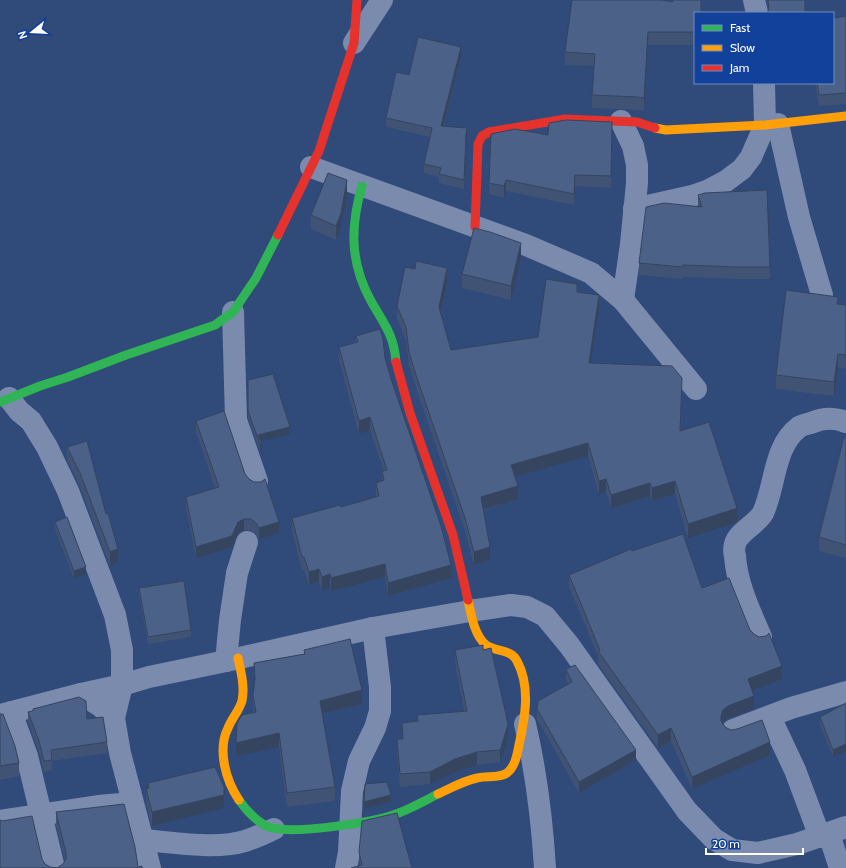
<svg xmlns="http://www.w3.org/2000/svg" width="846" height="868" font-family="Cabin,sans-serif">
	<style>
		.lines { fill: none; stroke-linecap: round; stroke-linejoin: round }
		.street { stroke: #7b8bad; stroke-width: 22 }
		.fast { stroke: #30b455; stroke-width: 9 }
		.slow { stroke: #ff9f0a; stroke-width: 9 }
		.jam { stroke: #e5322d; stroke-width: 9 }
		.wall { fill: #415375 }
		.shaded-wall { fill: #35445f }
		.building { fill: #4c6188; stroke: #35445f }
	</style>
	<rect width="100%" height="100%" fill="#304a7a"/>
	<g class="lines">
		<g class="street">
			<path d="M754,0L757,13"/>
			<path d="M354,43L382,0"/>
			<path d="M621,121L633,146L637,165V183L631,244L623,300"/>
			<path d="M778,124L799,217L822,295"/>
			<path d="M311,167L526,245L591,273L623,300L696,389"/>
			<path d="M634,209L692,196L709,190L726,181L742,169L751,157L765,125L764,83"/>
			<path d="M233,312L236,420L257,481"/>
			<path d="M9,398L19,411L31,421L47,447L68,491L115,615L122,650V685L114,718"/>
			<path d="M761,637C750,611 737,585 735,556C734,553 734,548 735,544C738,532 757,524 763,513C776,485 773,447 799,427C802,425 807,424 811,423C822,418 834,417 846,422"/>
			<path d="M226,661L230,620L237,573L247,542"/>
			<path d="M81,694L99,705L114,718L120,753L150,868"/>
			<path d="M11,712L27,756L54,868"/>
			<path d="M0,715L81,694L122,685L149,677L226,661L373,628L470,611L511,605L527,607L545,616L569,645L687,811L714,839L732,850L758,853L797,844L846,827"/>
			<path d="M770,717L795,770L820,837"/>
			<path d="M525,724C536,771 542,819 545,868"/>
			<path d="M733,730L791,708L846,692"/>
			<path d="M0,821L98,806L132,803"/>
			<path d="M829,834L840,868"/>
			<path d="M142,840C173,842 216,850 245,841C255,838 265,833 274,829"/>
			<path d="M346,868L349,852L352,791L359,761L375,728L380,711V687L373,628"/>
		</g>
		<g class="fast">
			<path d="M362,186C350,227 350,263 371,301C384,324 394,335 396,362"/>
			<path d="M0,402L40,386L68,377L126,355L215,325L233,312L256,278L278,235"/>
			<path d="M239,800C246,810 255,820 266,826C287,836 366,823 390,816C407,811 422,802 438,794"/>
		</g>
		<g class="slow">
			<path d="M655,128L666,130L765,125L846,116"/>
			<path d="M238,658C241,672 245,687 242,701C239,711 232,718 228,728C217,750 226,781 239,800"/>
			<path d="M438,794C451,788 463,781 477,778C487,775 498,779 507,773C515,767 517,755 519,745C525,718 531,687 517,661C511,649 496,652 486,645C474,635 471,614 468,600"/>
		</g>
		<g class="jam">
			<path d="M475,227L478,144L482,136L489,132L565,119L637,122L655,128"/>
			<path d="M278,235L319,151L354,43L357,0"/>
			<path d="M396,362L410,413L453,535L468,600"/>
		</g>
	</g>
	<g class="wall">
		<path d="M767,0H805L768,10Z"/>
		<path d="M695,13V45H648L644,111L638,110L592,108V95L594,66L565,65V52Z"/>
		<path d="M846,16V104L819,106L815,83H833Z"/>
		<path d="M461,56L444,126L467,137L466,144L464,189L439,183V177L424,173V164L430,137L386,127V118L409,75Z"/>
		<path d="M612,122L611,188L575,186L574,205L506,191L504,198L489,194V183L548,135Z"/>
		<path d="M347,193L341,227L336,240L311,229V215Z"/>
		<path d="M698,195L770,267V279H738L683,277L682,279L639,275V263L698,207Z"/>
		<path d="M521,256L511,300L462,288V274Z"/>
		<path d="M447,282L441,313L451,350L538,337L577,292L599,309L591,363L682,392L681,431L737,521L735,523L688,538L675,494L652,501L650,496L611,508L606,492L599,494L588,456L515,477L518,499L484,510L490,560L474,565L465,531L416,388L409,365L406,340L397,319V306Z"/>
		<path d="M838,304L846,305V369L838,367L834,396L776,389V375Z"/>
		<path d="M356,336L385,358L451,578L388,596L385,577L331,591L330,587L322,590L319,582L309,585L304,570H302L292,531V518L341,507L376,497V483L382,481V471H384L370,430L359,434L339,360V347L356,342Z"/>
		<path d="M248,380L290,434L260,441L262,451H260L248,418Z"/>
		<path d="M196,421L245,474L279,533L259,539L256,534L251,530H244L238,533L232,547L196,558L186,508V497L215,488L196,432Z"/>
		<path d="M846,437V558L819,551V537Z"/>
		<path d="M87,441L118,562L110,566L80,487L67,460V447Z"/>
		<path d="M55,522L86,574L74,578L55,529Z"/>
		<path d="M632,551L702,588L750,630L782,679L752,690L754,709L728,718L723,723L725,727L770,755L692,789L671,741L658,748L598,664V656L569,587V575Z"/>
		<path d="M139,588L191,630V637L148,644L139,595Z"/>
		<path d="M304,650L362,704L322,714L335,787V801L287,807L279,747L236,756L253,712V695L255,683L254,663L304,654Z"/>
		<path d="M455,650H483L508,737L501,761L500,762L477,765L455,772L430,784L400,787L397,752V739H402V723L417,721V715L464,711L455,663Z"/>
		<path d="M566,669L636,760L579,793L537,719V709L568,684L566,680Z"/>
		<path d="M846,703L833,757L820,725V717Z"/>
		<path d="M28,712L87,719L107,742V753L52,761V770L44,772L39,752L28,722Z"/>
		<path d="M0,714L19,763V776L0,780Z"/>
		<path d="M148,783L224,787V808L152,826L146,803V789H148Z"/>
		<path d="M56,812L138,867L142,868H0L45,864L50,867L57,868L63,864L65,861L56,825Z"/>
		<path d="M359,852L412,868L359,866Z"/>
	</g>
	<g class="shaded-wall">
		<path d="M648,32V45L644,111V98Z"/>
		<path d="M461,47V56L441,135V126Z"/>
		<path d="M467,128V137L466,144L464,189L466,135Z"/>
		<path d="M575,175V186L574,205V194Z"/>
		<path d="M347,180V193L341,227L336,240V226Z"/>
		<path d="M506,180V191L504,198V186Z"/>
		<path d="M521,243V256L511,300V286Z"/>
		<path d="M447,268V282L439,321V307Z"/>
		<path d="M599,295V309L589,376V363Z"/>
		<path d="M838,354V367L834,396V382Z"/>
		<path d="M370,417V430L359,434V421Z"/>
		<path d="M290,427V434L259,442L258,435Z"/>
		<path d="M588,443V456L511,478V465Z"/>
		<rect x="260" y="444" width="2" height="7"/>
		<path d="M606,479V492L599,494V481Z"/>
		<path d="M675,481V494L652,501V488Z"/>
		<path d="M650,483V496L611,508V495Z"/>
		<path d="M518,486V499L481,510V497Z"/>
		<path d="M737,508V521L735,523L688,538V524Z"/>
		<path d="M244,519V530L238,533L232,547L196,558V547Z"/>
		<path d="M279,522V533L259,539V528Z"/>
		<path d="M490,547V560L474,565V552Z"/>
		<path d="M118,549V562L110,566V552Z"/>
		<path d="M385,564V577L331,591V578Z"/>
		<path d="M451,565V578L388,596V583Z"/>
		<path d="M86,567V574L74,578V571Z"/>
		<path d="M319,569V582L309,585V572Z"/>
		<path d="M330,574V587L322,590V577Z"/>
		<path d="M782,666V679L748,692V679Z"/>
		<path d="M362,690V704L320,714V701Z"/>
		<path d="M754,696V709L728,718L723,722L721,728V716L723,710L728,706Z"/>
		<path d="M508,724V737L501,761L500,762V750Z"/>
		<path d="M671,728V741L658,748V735Z"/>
		<path d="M279,733V747L236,756V743Z"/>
		<path d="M770,742V755L692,789V777Z"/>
		<path d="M846,744V751L833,757V750Z"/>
		<path d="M636,750V760L579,793V782Z"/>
		<path d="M477,752V765L455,772L430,784V772L455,759Z"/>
		<path d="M224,795V808L152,826V812Z"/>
		<path d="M391,795V802L364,809V802Z"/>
	</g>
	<g class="building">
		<path d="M572,0H662L673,2V0H701V13H695V32H648L644,98L638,97L592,95L595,54L565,52Z"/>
		<path d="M768,0H805V13H767L769,9Z"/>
		<path d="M846,16V93L819,95L817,83H833V18Z"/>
		<path d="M418,37L461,47L441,126L467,128L466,135L464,180L439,174L441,168L424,164L432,128L386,118L396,72L409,75Z"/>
		<path d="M566,120L612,122L611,176L575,175L574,194L506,180L504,186L489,183L491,134L515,129L548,135L549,123Z"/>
		<path d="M328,173L347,180L341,213L336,226L311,215Z"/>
		<path d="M767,190L770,267H738L683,265L682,267L639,263L646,207L664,203L702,207L698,195L705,193Z"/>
		<path d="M474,228L490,232L521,243L511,286L462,274Z"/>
		<path d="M416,261L447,268L439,307L451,350L538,337L546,279L577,284V292L599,295L589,363L672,366L682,378L680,431L709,422L737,508L735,509L688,524L675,481L652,488L650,483L611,495L606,479L599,481L588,443L511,465L518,486L481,497L490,547L474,552L465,518L416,375L409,352L406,327L397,306L405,267L415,269Z"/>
		<path d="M786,290L838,297L837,304L846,305V355L838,354L834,382L776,375Z"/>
		<path d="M380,329L383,339L385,358L392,382L441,526L451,565L388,583L385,564L331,578L330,574L322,577L319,569L309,572L304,557H302L292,518L340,505L341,507L379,496L376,483L384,480L382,471L387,470L370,417L359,421L339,347L358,342L356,336Z"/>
		<path d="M273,374L290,427L258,435L262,444H260L248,411V380Z"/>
		<path d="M224,411L245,474L249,479L254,482H261L265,479L279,522L259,528L256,523L251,519H244L238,522L232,536L196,547L186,497L219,487L196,421Z"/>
		<path d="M844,437H846V545L819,537Z"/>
		<path d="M87,441L106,514L108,513L118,549L110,552L80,473L67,447Z"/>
		<path d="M67,517L86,567L74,571L55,522Z"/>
		<path d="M683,534L702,588L729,578L750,630L754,634L759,637L766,636L769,633L782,666L748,679L754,696L728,706L723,710L721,716V721L725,727L731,730L737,729L762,720L770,742L692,777L671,728L658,735L598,651L600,650L569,575L631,549L632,551Z"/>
		<path d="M184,581L191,630L148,637L139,588Z"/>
		<path d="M350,639L362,690L320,701L335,787L287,793L279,733L236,743L237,724L240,718L242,715L256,712L253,695L255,679L254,663L305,654L304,650Z"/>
		<path d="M483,645V650L491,648L508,724L501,748L500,750L477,752L455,759L430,772L400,774L397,739H403L402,723L418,721L417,715L467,711L455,650Z"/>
		<path d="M575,665L636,750L579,782L537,709L538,701L572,682L566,669Z"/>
		<path d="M79,697L86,701L87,719L103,717L107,742L51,750L52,760L44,761L39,741L28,712L33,711V709Z"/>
		<path d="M846,703V744L833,750L820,717Z"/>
		<path d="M0,714H3L15,746L19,763L0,766Z"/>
		<path d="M215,767L224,787V795L152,812L146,789L149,788L148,783Z"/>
		<path d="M387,782L391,795L364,802L365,784Z"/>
		<path d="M124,804L135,847L138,867L142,866V868H0V820L2,821L32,816L42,859L45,864L50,867L57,868L63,864L66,859V853L56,812Z"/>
		<path d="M397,813L412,868H351L362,865L359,852L362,821Z"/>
	</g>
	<rect x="694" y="12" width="140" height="72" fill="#11419a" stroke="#708dc2"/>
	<rect x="702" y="25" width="20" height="6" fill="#30b455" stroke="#708dc2"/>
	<text x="730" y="32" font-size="12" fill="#ffffff">Fast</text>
	<rect x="702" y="45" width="20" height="6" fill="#ff9f0a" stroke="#708dc2"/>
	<text x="730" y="52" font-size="12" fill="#ffffff">Slow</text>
	<rect x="702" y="65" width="20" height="6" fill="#e5322d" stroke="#708dc2"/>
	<text x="730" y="72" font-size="12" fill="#ffffff">Jam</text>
	<g transform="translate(32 32) rotate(252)" stroke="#11419a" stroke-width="3" paint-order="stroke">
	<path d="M0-3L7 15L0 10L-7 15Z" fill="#ffffff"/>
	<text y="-6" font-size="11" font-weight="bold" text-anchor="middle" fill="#ffffff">N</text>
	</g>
	<path d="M706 848v6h97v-6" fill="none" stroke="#ffffff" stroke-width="2"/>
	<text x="712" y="848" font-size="12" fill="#ffffff" stroke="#11419a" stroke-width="3" paint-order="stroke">20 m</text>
</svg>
